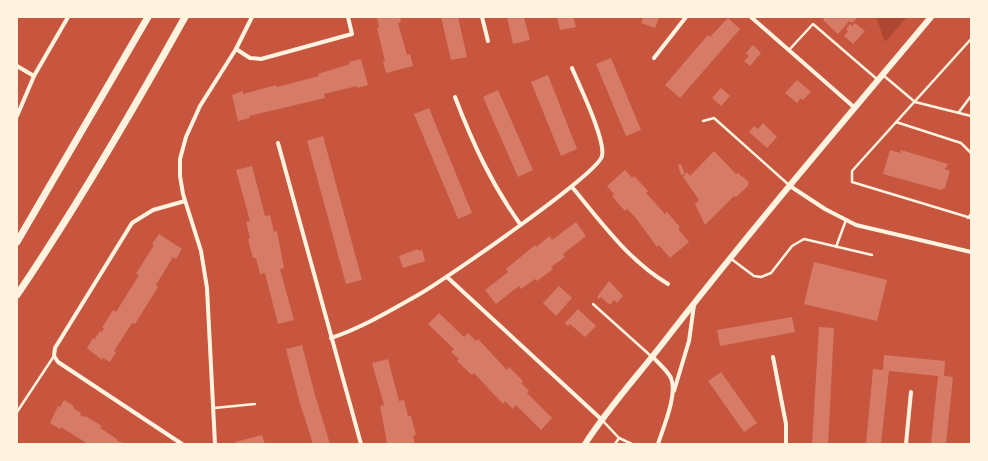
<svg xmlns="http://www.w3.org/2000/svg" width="988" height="461" font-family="Roboto,sans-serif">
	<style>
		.green { fill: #ae4732 }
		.building { fill: #d67c66 }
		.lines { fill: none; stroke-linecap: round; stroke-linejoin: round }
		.service { stroke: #fff3e0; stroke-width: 2.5 }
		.minor { stroke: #fff3e0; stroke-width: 4 }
		.tertiary { stroke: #fff3e0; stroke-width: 6 }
		.secondary { stroke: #fff3e0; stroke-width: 7 }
	</style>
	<rect width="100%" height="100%" fill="#c8553d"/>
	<path class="green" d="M876,17H907L885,42Z"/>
	<g class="building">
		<path d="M377,17H400L401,22L398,23L407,55L410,54L413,66L386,73L383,61H385L377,28L379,27Z"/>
		<path d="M441,17H458L467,57L451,60Z"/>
		<path d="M507,17H524L530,40L513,44Z"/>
		<path d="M557,17H573L576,27L560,30Z"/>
		<path d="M643,17H659L655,28L641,23Z"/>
		<path d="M825,17H858L852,23L849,21L838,34L823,20Z"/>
		<path d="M728,18L740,29L680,98L665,85L708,35L710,37Z"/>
		<path d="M855,23L865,31L853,44L844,36L848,31L846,29L850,24L852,26Z"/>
		<path d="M753,45L761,53L750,66L744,61L749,56L746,53Z"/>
		<path d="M611,58L641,130L626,136L596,64Z"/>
		<path d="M361,59L368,85L357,88V86L324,94L325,98L249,116L250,118L238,121L232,95L243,91V94L276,85L277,87L319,76L318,74L350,64L349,62Z"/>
		<path d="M548,75L577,149L561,156L531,82Z"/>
		<path d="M797,80L811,92L803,100L801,98L797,103L785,93Z"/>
		<path d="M721,88L730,96L721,106L712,98Z"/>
		<path d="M498,90L533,170L518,177L483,97Z"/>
		<path d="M429,108L472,213L458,219L414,114Z"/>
		<path d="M763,123L777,137L767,148L749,132L754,126L758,129Z"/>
		<path d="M323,136L362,280L346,284L307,141Z"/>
		<path d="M890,150L900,153L901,150L948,164L946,168L944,169L950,171L945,188L941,190L883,174Z"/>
		<path d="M713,152H715L736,174L738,173L749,182L748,186L736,197L734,196L705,225L695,204L699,200L683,177L687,172L690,176Z"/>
		<path d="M681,164L685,174L681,175L678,165Z"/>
		<path d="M252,166L265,216L270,215L274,232L277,231L284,268L280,269L294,320L278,324L265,273L260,274L256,258H253L248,239L250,238L246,222L250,221L236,170Z"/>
		<path d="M625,170L632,178L634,176L648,191L646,193L665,214L667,212L680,227L678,229L689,242L670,258L659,245L657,247L635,217L627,209L625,211L612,196L614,194L607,186Z"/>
		<path d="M576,222L586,236L563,254L565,257L551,267L553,269L537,281L535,279L521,289L519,286L496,304L485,290L508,272L506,269L535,245L536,247L550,236L552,240Z"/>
		<path d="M159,234L182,249L176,259L173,257L156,285L158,287L135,324L132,323L114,351L116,352L110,362L103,358L102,360L87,348L93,338L95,339L100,331L102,332L104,328H102L113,310L116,312L139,275L136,274L154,245L152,244Z"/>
		<path d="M418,249L419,251L422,250L425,261L403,268L399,256Z"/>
		<path d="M814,262L887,280L877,321L804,304Z"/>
		<path d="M609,281L623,296L617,303L614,300L610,305L601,297L599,299L597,297Z"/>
		<path d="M559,286L572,298L556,316L543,303Z"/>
		<path d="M578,309L596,326L585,337L570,324L568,326L565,323Z"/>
		<path d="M439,313L464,337L468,333L476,341L478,339L507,370L509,367L523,381L521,383L529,391L527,393L552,418L541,430L516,405L513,409L505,401L503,404L474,373L472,375L457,361L459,359L451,352L454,349L428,324Z"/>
		<path d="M792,317L795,332L720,346L717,330Z"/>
		<path d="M819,327L834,328L828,444H812Z"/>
		<path d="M302,345L315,395L330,444H313L299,400L286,349Z"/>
		<path d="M884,355L945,361L944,376L953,377L946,444H931L938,376L889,371L881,444H866L873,369L883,370Z"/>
		<path d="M388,359L399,401L404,400L408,416H411L416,435L413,436L415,444L387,443L380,406L384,405L372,363Z"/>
		<path d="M721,372L757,423L744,432L708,381Z"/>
		<path d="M64,400L74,406L73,408L81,413L80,415L84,417L85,416L102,426L100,428L117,439L116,440L125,444H88L61,427L60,429L50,423L58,406L60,407Z"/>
		<path d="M262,435L265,444H236L235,442Z"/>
	</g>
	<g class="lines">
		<g class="service">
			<path d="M971,39L852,171V182L971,218"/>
			<path d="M789,50L813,24L878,80"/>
			<path d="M883,75L915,102L971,116"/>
			<path d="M959,112L971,96"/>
			<path d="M703,121L714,118L789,185"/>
			<path d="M896,122L961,143L971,153"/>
			<path d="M968,218L971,214"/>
			<path d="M836,247L846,220"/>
			<path d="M730,258L754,276L761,277L771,273L792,246L804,239L872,255"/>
			<path d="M593,304L652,357"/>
			<path d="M214,408L255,404"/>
			<path d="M17,412L54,356"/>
			<path d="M602,420L619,438L632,444"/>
			<path d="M615,444L619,438"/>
		</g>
		<g class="minor">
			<path d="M482,17L488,41"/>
			<path d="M751,17L855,108"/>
			<path d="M236,49L250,58L261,59L352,34L348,17"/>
			<path d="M654,58L686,17"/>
			<path d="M17,66L34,76"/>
			<path d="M455,97C473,144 491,183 520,224"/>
			<path d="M17,116L34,76L68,17"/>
			<path d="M278,143L361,444"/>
			<path d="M790,186L825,209L856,225L971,252"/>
			<path d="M572,187C602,223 628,260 668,284"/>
			<path d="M447,277L601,419"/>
			<path d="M331,338C361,328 390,311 418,295C443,281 598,174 602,156C606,140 579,85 572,68"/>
			<path d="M653,357C659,364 667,370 671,378C678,394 663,428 658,444"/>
			<path d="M773,357L786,424V444"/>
			<path d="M674,391L689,341L694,305"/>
			<path d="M182,444L58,362L54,356L55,348L132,223L153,210L185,201"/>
			<path d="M215,444L207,288L201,251L183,194L180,176V159L186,137L200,106L236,49L252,17"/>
			<path d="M906,444L911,392"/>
		</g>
		<path class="tertiary" d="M585,444C610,405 642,371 670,334C754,226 843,122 931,17"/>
		<g class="secondary">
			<path d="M17,242L148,17"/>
			<path d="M17,295C78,205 132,112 185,17"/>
		</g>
	</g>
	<rect width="988" height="461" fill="none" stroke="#fff3e0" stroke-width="36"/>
</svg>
